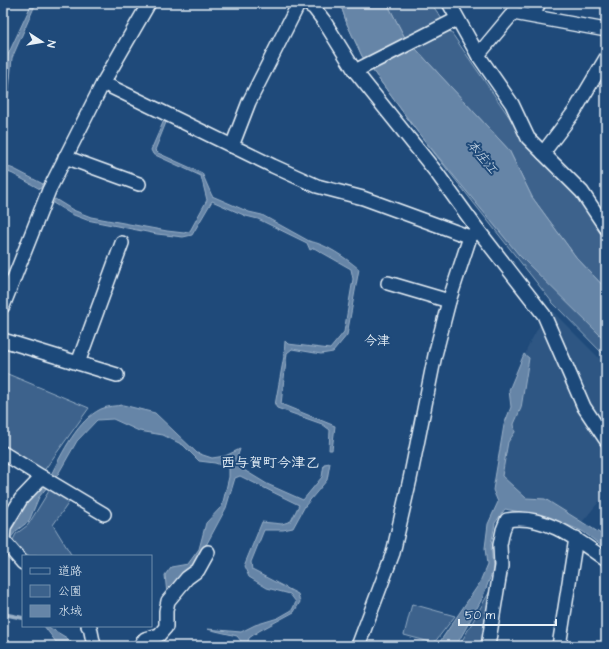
<svg xmlns="http://www.w3.org/2000/svg" width="609" height="649" font-family="'Architects Daughter','Klee One',sans-serif">
	<style>
		.built { fill: #2e5683 }
		.green { fill: #3c628c; stroke: #92aac2 }
		.water { fill: #6685a7; stroke: #9ab0c7 }
		.lines { fill: none; stroke-linecap: round; stroke-linejoin: round }
		.stream { stroke: #9ab0c7; stroke-width: 4 }
		.minor-casing { stroke: #e8f1f8; stroke-width: 16 }
		.minor { stroke: #1f4a7a; stroke-width: 13 }
		.labels { text-anchor: middle; dominant-baseline: central; stroke-width: 4; stroke-linejoin: round; paint-order: stroke }
		.water-label { font-size: 13px; font-style: italic; fill: #d4e1ec; stroke: #1f4a7a }
		.neighbourhood-label { font-size: 13px; font-weight: bold; fill: #e8f1f8; stroke: #1f4a7a }
		.quarter-label { font-size: 14px; font-weight: bold; fill: #e8f1f8; stroke: #1f4a7a }
	</style>
	<rect width="100%" height="100%" fill="#1f4a7a"/>
	<filter id="ink" filterUnits="userSpaceOnUse"><feTurbulence type="fractalNoise" baseFrequency=".025" numOctaves="2"/><feDisplacementMap in="SourceGraphic" scale="8" xChannelSelector="R" yChannelSelector="G"/><feConvolveMatrix kernelMatrix="1 2 1 2 8 2 1 2 1" color-interpolation-filters="sRGB"/></filter>
	<g filter="url(#ink)">
		<path class="built" d="M549,308L606,365V493L579,526L503,497L499,479L527,348Z"/>
		<g class="green">
			<path d="M340,3L606,333V357L552,302L416,130L362,56L347,24Z"/>
			<path d="M387,3H431L525,140L580,196L606,240V289L576,257L532,197L509,150L404,36Z"/>
			<path d="M3,372L89,408L43,472L3,446Z"/>
			<path d="M52,486L72,498L53,525L72,556H23L11,544L16,534L28,525Z"/>
			<path d="M495,582L483,646H459Z"/>
			<path d="M412,604L455,616L434,643L404,635Z"/>
		</g>
		<g class="water">
			<path d="M32,3H36L12,58L9,91L3,118L6,59Z"/>
			<path d="M340,3H387L404,36L509,150L532,197L576,257L606,289V341L519,255L416,130L362,56L347,24Z"/>
			<path d="M165,118L167,120L155,150L158,153L202,173L212,196L249,212L262,215L309,241C326,244 346,258 359,269L347,335L333,352L321,354L292,349L287,353L281,404L335,426L332,450H329L330,430L322,424L277,408L275,405L284,356L285,341L288,344L330,349L344,332L353,279L351,269L314,248L310,250L307,243L258,219L246,216L212,201L192,235L183,237L157,234L87,220L71,214L53,203L55,199L73,210L91,217L167,231L184,233L190,231L207,200L201,176L153,154L151,150Z"/>
			<path d="M3,165L14,169L43,184L40,189L13,174L3,170Z"/>
			<path d="M524,354L529,358L521,408L514,424L515,432L508,442L502,476L526,498L545,499L606,537V549L582,531L550,518L505,509L495,523L491,545L493,570L482,599L456,646H437L479,584L487,565L485,548L488,524L498,502L493,490L504,425L511,407L509,390Z"/>
			<path d="M123,405L155,413L197,453L212,458L225,456L240,449L237,458L239,467L267,484L303,500L322,477L324,464L330,463L327,480L305,506L293,528L283,530H264L251,562L252,570L298,594L300,602L294,612L259,631L249,638L247,646H241V641L237,636L207,629L241,632L255,625L278,618L292,610L296,602L290,594L267,588L249,577L244,566L262,522L282,524L291,521L299,505L240,476L235,478L226,508L204,549L192,568L167,594L165,575L171,567L188,564L199,549L206,523L222,506L229,477V468L215,463L199,461L183,445L163,435L139,431L113,419L97,420L77,441L57,476L51,475C62,453 78,420 101,409C107,406 116,406 123,405Z"/>
			<path d="M44,484L48,486L39,497L29,521L16,531L10,539L6,535L14,517Z"/>
			<path d="M44,626H47L67,638L75,646H59Z"/>
		</g>
		<g class="lines">
			<path class="stream" d="M3,614L23,618"/>
			<g class="minor-casing">
				<g id="minor">
					<path d="M306,3L314,8L324,21L355,71L436,172L478,230L544,315L584,407L606,440"/>
					<path d="M449,3L478,55L512,104L528,138L582,192L606,228"/>
					<path d="M533,15L539,3"/>
					<path d="M478,55L513,13L606,30"/>
					<path d="M355,71L457,19"/>
					<path d="M103,83L273,166L317,186L363,198L470,237"/>
					<path d="M232,146L249,102L299,3"/>
					<path d="M543,153L574,112L606,58"/>
					<path d="M65,157L139,184"/>
					<path d="M388,283L449,301"/>
					<path d="M3,306L49,190L103,83L149,3"/>
					<path d="M3,340L117,375"/>
					<path d="M78,363L122,243"/>
					<path d="M3,453L42,477L21,499L4,527L3,540L23,563"/>
					<path d="M42,477L104,514"/>
					<path d="M88,626L90,627L94,646"/>
					<path d="M140,646L145,639L159,635L166,627V611L168,601L187,578L198,570L208,552"/>
					<path d="M358,646L393,553L410,479L435,355L449,301L470,237L478,230"/>
					<path d="M488,646L501,566L500,545L503,530L507,520C544,513 578,540 606,560"/>
					<path d="M559,646L576,538"/>
				</g>
			</g>
			<use href="#minor" class="minor"/>
		</g>
	</g>
	<g class="labels">
		<g class="water-label">
			<text transform="translate(482 157) rotate(51)">本庄江</text>
		</g>
		<g class="neighbourhood-label">
			<text x="377" y="341">今津</text>
		</g>
		<g class="quarter-label">
			<text x="270" y="463">西与賀町今津乙</text>
		</g>
	</g>
	<rect width="609" height="649" fill="none" stroke="#1f4a7a" stroke-width="16"/>
	<rect x="8" y="8" width="593" height="633" fill="none" stroke="#e8f1f8" stroke-width="1.5" filter="url(#ink)"/>
	<rect x="22" y="555" width="130" height="72" fill="#1f4a7a" stroke="#6f8dac"/>
	<rect x="30" y="568" width="20" height="6" fill="#1f4a7a" stroke="#6f8dac"/>
	<text x="58" y="575" font-size="12" fill="#e8f1f8">道路</text>
	<rect x="30" y="585" width="20" height="12" fill="#3c628c" stroke="#6f8dac"/>
	<text x="58" y="595" font-size="12" fill="#e8f1f8">公園</text>
	<rect x="30" y="605" width="20" height="12" fill="#6685a7" stroke="#6f8dac"/>
	<text x="58" y="615" font-size="12" fill="#e8f1f8">水域</text>
	<g transform="translate(42 42) rotate(102)" stroke="#1f4a7a" stroke-width="3" paint-order="stroke">
	<path d="M0-3L7 15L0 10L-7 15Z" fill="#e8f1f8"/>
	<text y="-6" font-size="11" font-weight="bold" text-anchor="middle" fill="#e8f1f8">N</text>
	</g>
	<path d="M459 619v6h97v-6" fill="none" stroke="#e8f1f8" stroke-width="2"/>
	<text x="465" y="619" font-size="12" fill="#e8f1f8" stroke="#1f4a7a" stroke-width="3" paint-order="stroke">50 m</text>
</svg>
